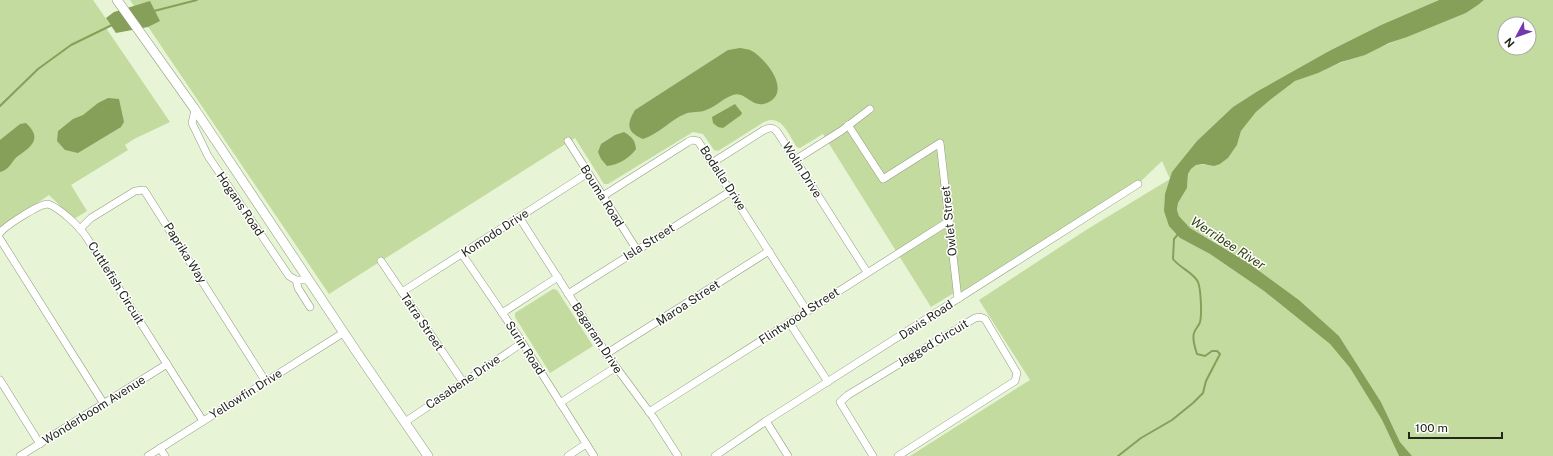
<svg xmlns="http://www.w3.org/2000/svg" width="1553" height="456" font-family="'Public Sans',sans-serif">
	<style>
		.green { fill: #c3db9f; fill-rule: evenodd }
		.water { fill: #86a059 }
		.lines { fill: none; stroke-linecap: round; stroke-linejoin: round }
		.stream { stroke: #86a059; stroke-width: 2 }
		.minor-casing { stroke: #919d80; stroke-width: 8 }
		.tertiary-casing { stroke: #919d80; stroke-width: 10 }
		.minor { stroke: #fff; stroke-width: 7 }
		.tertiary { stroke: #fff; stroke-width: 9 }
		.labels { text-anchor: middle; dominant-baseline: central; stroke-width: 3; stroke-linejoin: round; paint-order: stroke }
		.street-label { font-size: 12px; fill: #23271c; stroke: #fff }
		.water-label { font-size: 13px; font-style: italic; fill: #32430e; stroke: #fff }
	</style>
	<rect width="100%" height="100%" fill="#e7f4d5"/>
	<g class="green">
		<path d="M0,0H93L111,26L106,28L170,122L134,139L125,145L128,150L71,185L87,211L74,219L49,195L0,229Z"/>
		<path d="M130,0H1439L1381,25L1331,50L1172,172L1180,238L1210,254L1264,291L1330,344L1350,368L1382,420L1399,456H910L1030,380L979,300L1086,230L1170,179L1162,161L1138,184L958,299L957,291L931,307L823,134L800,148L797,147C789,135 781,113 764,122L718,151L714,150L703,134L693,132L608,184H604L575,138L329,294Z"/>
		<path d="M1484,0H1553V456H1412L1400,442L1381,402L1339,336L1299,300L1247,262L1190,228L1179,216L1177,211L1178,203L1187,188L1188,174L1191,169L1196,165L1220,164L1228,158L1237,145L1241,131L1256,112L1270,100L1295,81L1466,13L1478,5ZM1505,24H1529V48H1505Z"/>
		<path d="M553,289L557,290L593,346L550,373L515,317V313Z"/>
	</g>
	<g class="water">
		<path d="M1439,0H1484L1478,5L1466,13L1407,37L1389,43L1365,55L1341,62L1318,73L1295,81L1270,100L1256,112L1241,131L1237,145L1228,158L1220,164L1214,166L1203,164L1196,165L1191,169L1188,174L1187,188L1178,203L1177,210L1179,216L1190,228L1247,262L1299,300L1339,336L1381,402L1400,442L1412,456H1399L1382,420L1350,368L1330,344L1264,291L1210,254L1180,238L1169,226L1164,211L1165,194L1172,172L1197,141L1233,107L1258,91L1331,50L1381,25Z"/>
		<path d="M150,1L160,21L148,27L116,33L106,18L114,12Z"/>
		<path d="M740,48C744,49 749,49 752,51C766,59 791,90 769,102C752,111 746,90 733,95C723,98 716,107 706,110C700,113 691,111 685,114C670,120 659,134 643,139C627,132 626,125 635,110L728,50Z"/>
		<path d="M108,98L119,99L124,122L121,127L78,153L65,150L57,141L58,131L73,119L83,115L98,103Z"/>
		<path d="M735,104L742,113L741,115L723,128L718,127L713,123L712,117Z"/>
		<path d="M26,123C42,138 33,146 18,156C11,161 11,169 0,172V140L20,124Z"/>
		<path d="M624,132C632,137 635,140 636,149C630,158 618,165 607,166L601,159L598,152L601,144L615,135Z"/>
	</g>
	<g class="lines">
		<g class="stream">
			<path d="M154,11L197,0"/>
			<path d="M0,106L38,69L71,45L112,25"/>
			<path d="M1118,456L1141,438L1172,420L1193,403L1203,393L1206,381L1220,354L1217,351H1212L1205,356L1197,354C1195,348 1192,339 1194,333C1195,329 1199,326 1200,322C1202,314 1201,290 1198,282C1194,273 1180,268 1173,259L1174,239L1179,233"/>
		</g>
		<g class="minor-casing">
			<g id="minor">
				<path d="M195,110L192,123L208,156L289,276L296,280H309"/>
				<path d="M848,125L883,179L940,143L958,299"/>
				<path d="M568,141L637,250"/>
				<path d="M795,160L841,131L870,109"/>
				<path d="M712,163L764,130C770,127 774,127 778,133L867,272"/>
				<path d="M603,196L688,142L692,140L698,141L807,311"/>
				<path d="M519,217L610,359L653,417L678,456"/>
				<path d="M80,229L91,218L135,191L144,190L266,382"/>
				<path d="M0,233C5,226 39,204 48,204C60,208 80,227 87,238L203,421"/>
				<path d="M0,239L104,404"/>
				<path d="M462,254L518,336L594,456"/>
				<path d="M381,261L463,382"/>
				<path d="M296,280L298,288L310,307"/>
				<path d="M402,292L588,173"/>
				<path d="M568,294L731,191"/>
				<path d="M502,313L558,277"/>
				<path d="M789,322L828,382"/>
				<path d="M606,354L769,251"/>
				<path d="M0,380L40,444"/>
				<path d="M560,403L616,367"/>
				<path d="M649,412L949,221"/>
				<path d="M766,421L788,456"/>
				<path d="M405,422L522,343"/>
				<path d="M160,448L165,456"/>
				<path d="M20,456L167,364"/>
				<path d="M148,456L343,333"/>
				<path d="M568,456L586,444"/>
				<path d="M715,456L766,421L1138,184"/>
				<path d="M873,456L840,402L848,395L975,318L980,317L985,319L1017,373L1015,381L898,456"/>
			</g>
		</g>
		<g class="tertiary-casing">
			<path id="tertiary" d="M117,0L194,108L358,354L428,456"/>
		</g>
		<use href="#minor" class="minor"/>
		<use href="#tertiary" class="tertiary"/>
	</g>
	<g class="labels">
		<g class="street-label">
			<text transform="translate(802 170) rotate(58)">Wolin Drive</text>
			<text transform="translate(723 178) rotate(57)">Bodalla Drive</text>
			<text transform="translate(602 196) rotate(58)">Bouma Road</text>
			<text transform="translate(240 204) rotate(56)">Hogans Road</text>
			<text transform="translate(949 221) rotate(-96)">Owlet Street</text>
			<text transform="translate(495 233) rotate(-33)">Komodo Drive</text>
			<text transform="translate(649 242) rotate(-32)">Isla Street</text>
			<text transform="translate(185 253) rotate(58)">Paprika Way</text>
			<text transform="translate(116 283) rotate(58)">Cuttlefish Circuit</text>
			<text transform="translate(688 303) rotate(-33)">Maroa Street</text>
			<text transform="translate(799 316) rotate(-33)">Flintwood Street</text>
			<text transform="translate(926 320) rotate(-33)">Davis Road</text>
			<text transform="translate(422 322) rotate(56)">Tatra Street</text>
			<text transform="translate(597 338) rotate(57)">Bagaram Drive</text>
			<text transform="translate(933 343) rotate(-31)">Jagged Circuit</text>
			<text transform="translate(525 348) rotate(57)">Surin Road</text>
			<text transform="translate(463 382) rotate(-34)">Casabene Drive</text>
			<text transform="translate(246 394) rotate(-32)">Yellowfin Drive</text>
			<text transform="translate(94 410) rotate(-32)">Wonderboom Avenue</text>
		</g>
		<g class="water-label">
			<text transform="translate(1228 243) rotate(33)">Werribee River</text>
		</g>
	</g>
	<g transform="translate(1517 36) rotate(229)"><circle r="19" fill="#ffffff" stroke="#a7a9a4"/>
	<path d="M0-3L7 15L0 10L-7 15Z" fill="#7438ae"/>
	<text y="-6" font-size="11" font-weight="bold" text-anchor="middle" fill="#23271c">N</text>
	</g>
	<path d="M1409 432v6h93v-6" fill="none" stroke="#23271c" stroke-width="2"/>
	<text x="1415" y="432" font-size="12" fill="#23271c" stroke="#ffffff" stroke-width="3" paint-order="stroke">100 m</text>
</svg>
